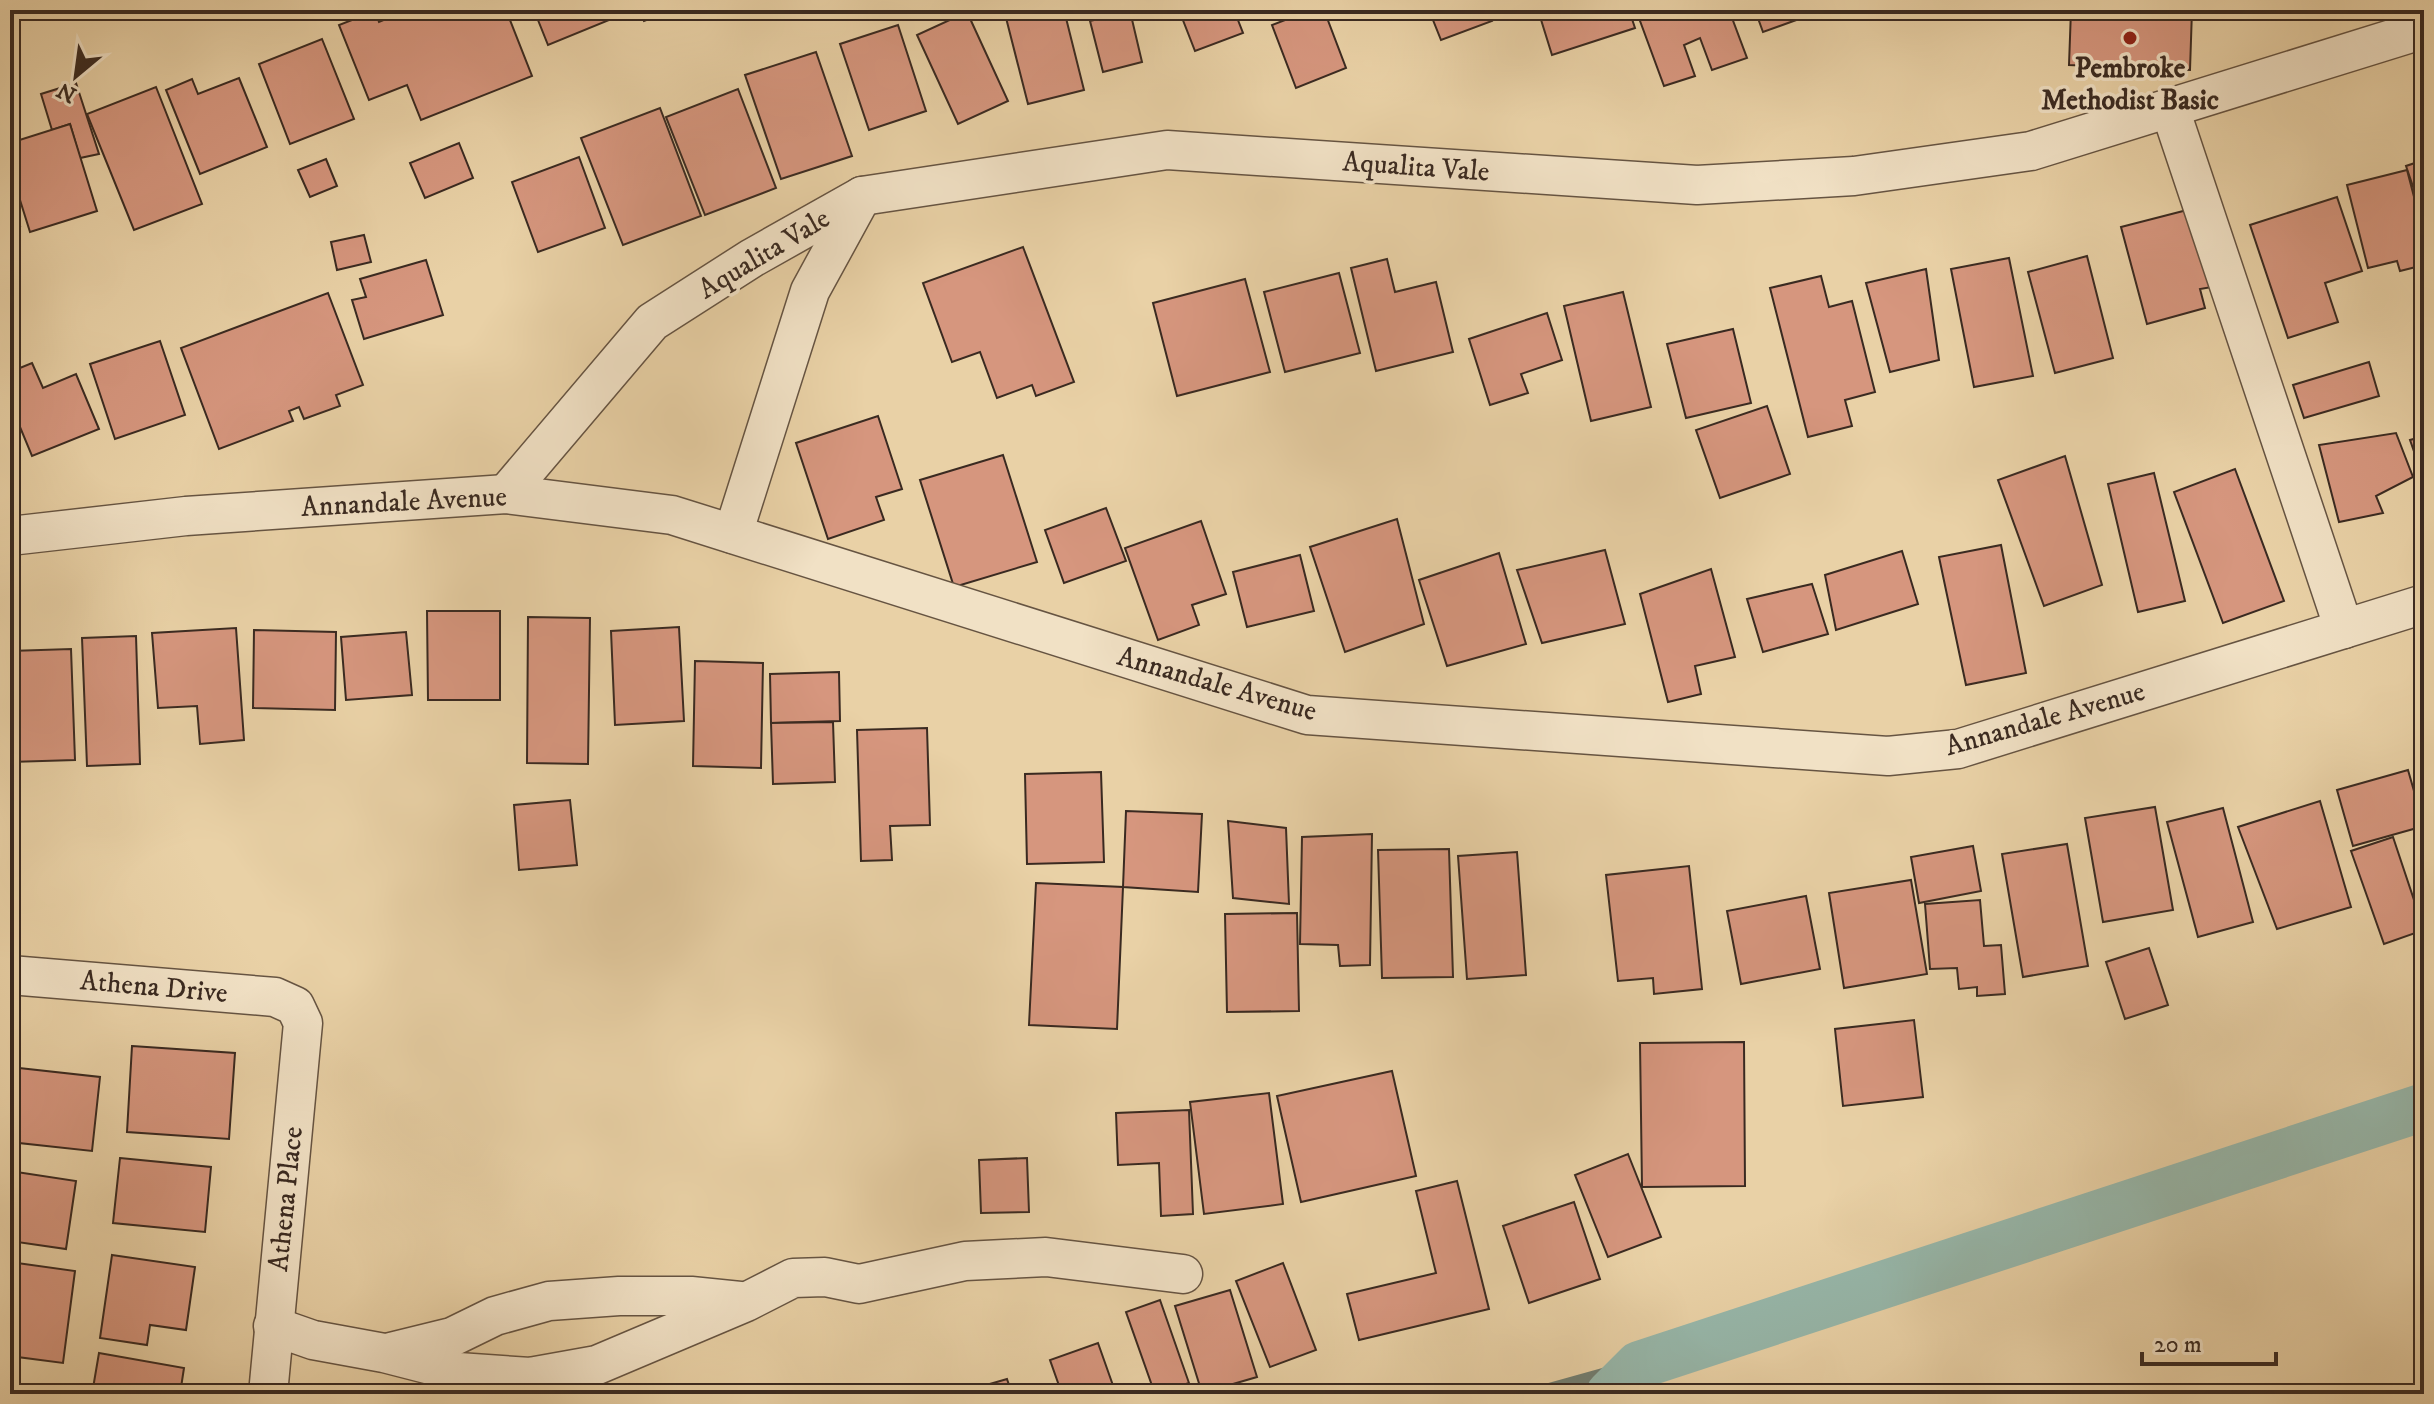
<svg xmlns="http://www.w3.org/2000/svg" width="2434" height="1404" font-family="'IM FELL DW Pica',serif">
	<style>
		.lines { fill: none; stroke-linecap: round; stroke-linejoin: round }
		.stream { stroke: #727f73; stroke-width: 14 }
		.canal { stroke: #97b7aa; stroke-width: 48 }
		.building { fill: #d6967e; stroke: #3a2a21; stroke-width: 2 }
		.street-casing { stroke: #665442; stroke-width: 41 }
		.street { stroke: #f1e1c5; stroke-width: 38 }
		.poi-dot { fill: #8f2418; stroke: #f1e1c5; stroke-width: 3 }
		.labels { text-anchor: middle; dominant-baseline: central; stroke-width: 7; stroke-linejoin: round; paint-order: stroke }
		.poi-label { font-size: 28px; font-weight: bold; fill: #3a2a21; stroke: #f1e1c5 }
		.street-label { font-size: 28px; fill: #3a2a21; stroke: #f1e1c5 }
	</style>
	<rect width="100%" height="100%" fill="#e9d1a6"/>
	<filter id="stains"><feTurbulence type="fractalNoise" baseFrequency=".0025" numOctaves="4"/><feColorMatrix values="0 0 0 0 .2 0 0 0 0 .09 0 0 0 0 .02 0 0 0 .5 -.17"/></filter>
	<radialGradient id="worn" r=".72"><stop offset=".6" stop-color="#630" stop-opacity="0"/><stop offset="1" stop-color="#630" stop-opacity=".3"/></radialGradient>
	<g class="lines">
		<path class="stream" d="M1535,1394L1639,1365"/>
		<path class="canal" d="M1610,1394L1639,1365L2424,1107"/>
	</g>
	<g class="building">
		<path d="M402,10H506L532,76L421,120L407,85L369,100L339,25L375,11L379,22L403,12Z"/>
		<path d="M534,10H611L614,18L548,45Z"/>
		<path d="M640,10H673L644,21Z"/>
		<path d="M1004,10H1064L1084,90L1028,104Z"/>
		<path d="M1179,10H1234L1243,33L1195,51Z"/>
		<path d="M1311,10H1324L1346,68L1296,88L1272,25Z"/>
		<path d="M1429,10H1488L1492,21L1441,40Z"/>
		<path d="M1538,10H1629L1635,28L1552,55Z"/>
		<path d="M1636,10H1729L1747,58L1712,70L1700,38L1684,45L1695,76L1664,86Z"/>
		<path d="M1755,10H1824L1763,32Z"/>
		<path d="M2071,10H2192L2190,70L2069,65Z"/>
		<path d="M1130,11L1142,62L1103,72L1090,21Z"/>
		<path d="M967,12L1008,101L958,124L917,35Z"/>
		<path d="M898,25L926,111L869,130L840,44Z"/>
		<path d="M322,39L354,119L290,144L259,64Z"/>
		<path d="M816,52L852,156L781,179L745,75Z"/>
		<path d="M239,78L267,147L200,174L166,90L192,79L198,94Z"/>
		<path d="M76,83L99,154L80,158L70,124L52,130L41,94Z"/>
		<path d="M156,87L202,204L134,230L87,114Z"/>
		<path d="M738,89L776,188L705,215L666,117Z"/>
		<path d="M660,108L701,216L623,245L581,138Z"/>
		<path d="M70,124L97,211L30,232L10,168V143Z"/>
		<path d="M459,143L473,178L425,198L410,163Z"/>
		<path d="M579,157L605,228L538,252L512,182Z"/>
		<path d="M326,159L337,186L310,197L298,170Z"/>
		<path d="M2424,160V219L2406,166Z"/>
		<path d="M2407,170L2424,235V265L2400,271L2397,261L2368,268L2347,185Z"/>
		<path d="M10,194L20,226L10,228Z"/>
		<path d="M2337,197L2362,271L2325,283L2338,322L2288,338L2250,225Z"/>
		<path d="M2191,209L2212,287L2200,289L2205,308L2147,324L2121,227Z"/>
		<path d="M364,235L371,262L337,270L331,242Z"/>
		<path d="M1023,247L1074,382L1036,396L1032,385L997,398L980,352L952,362L923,283Z"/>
		<path d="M2087,256L2113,358L2055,373L2028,272Z"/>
		<path d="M2009,258L2033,376L1974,387L1951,269Z"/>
		<path d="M1387,259L1395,292L1436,282L1453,352L1376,371L1351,268Z"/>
		<path d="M426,260L443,315L364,339L352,300L366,297L360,279Z"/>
		<path d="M1926,269L1939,360L1890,372L1866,283Z"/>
		<path d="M1339,273L1360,353L1285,372L1264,292Z"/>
		<path d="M1821,276L1829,307L1852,301L1875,392L1845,400L1852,426L1808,437L1770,288Z"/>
		<path d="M1245,279L1270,372L1177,396L1153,303Z"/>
		<path d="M1623,292L1651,407L1591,421L1564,306Z"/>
		<path d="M328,293L363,385L336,395L340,406L304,419L299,407L289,411L293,421L219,449L181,348Z"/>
		<path d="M1547,313L1562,360L1521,374L1528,393L1490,405L1469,339Z"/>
		<path d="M1733,329L1751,403L1686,418L1667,344Z"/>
		<path d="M160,341L185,415L115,439L90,364Z"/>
		<path d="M2369,362L2379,396L2304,418L2293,385Z"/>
		<path d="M32,363L43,388L76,374L99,429L32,456L10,403V372Z"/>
		<path d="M1767,406L1790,474L1720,498L1696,430Z"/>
		<path d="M878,416L902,489L876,497L884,520L828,539L796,443Z"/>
		<path d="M2396,433L2413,477L2376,496L2383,513L2339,522L2319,445Z"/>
		<path d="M2424,436V480L2410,440Z"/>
		<path d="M1003,455L1037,562L954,587L920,480Z"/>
		<path d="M2065,456L2102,585L2044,606L1998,480Z"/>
		<path d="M2235,469L2284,601L2223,623L2174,492Z"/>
		<path d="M2154,473L2185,601L2138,612L2108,484Z"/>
		<path d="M1106,508L1126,561L1064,583L1045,530Z"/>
		<path d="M1397,519L1424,624L1345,652L1310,547Z"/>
		<path d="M1201,521L1226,594L1192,605L1199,625L1158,640L1125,548Z"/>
		<path d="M2001,545L2026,673L1966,685L1939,557Z"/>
		<path d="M1605,550L1625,624L1542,643L1517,570Z"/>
		<path d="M1902,551L1918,604L1836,630L1825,575Z"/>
		<path d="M1499,553L1526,644L1447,666L1419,580Z"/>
		<path d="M1300,555L1314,611L1247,627L1233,572Z"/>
		<path d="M1711,569L1735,657L1695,666L1701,694L1668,702L1640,594Z"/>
		<path d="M1812,584L1828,634L1763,652L1747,599Z"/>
		<path d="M427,611H500V700H428Z"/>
		<path d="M528,617L590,618L588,764L527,763Z"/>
		<path d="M679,627L684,721L615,725L611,631Z"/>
		<path d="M236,628L244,740L200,744L197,706L158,708L152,633Z"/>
		<path d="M254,630L336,632L335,710L253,708Z"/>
		<path d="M406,632L412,695L346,700L341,637Z"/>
		<path d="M136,636L140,764L87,766L82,638Z"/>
		<path d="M71,649L75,760L10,762V651Z"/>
		<path d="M695,661L763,663L761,768L693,766Z"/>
		<path d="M839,672L840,721L771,723L770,674Z"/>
		<path d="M833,722L835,782L773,784L771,723Z"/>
		<path d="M927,728L930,825L890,826L892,860L861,861L857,730Z"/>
		<path d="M2408,770L2424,826L2353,846L2337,790Z"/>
		<path d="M1101,772L1104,862L1027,864L1025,774Z"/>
		<path d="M570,800L577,865L519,870L514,805Z"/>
		<path d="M2320,801L2351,907L2277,929L2238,827Z"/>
		<path d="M2155,807L2173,910L2103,922L2085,818Z"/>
		<path d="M2223,808L2253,922L2198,937L2167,822Z"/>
		<path d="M1126,811L1202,814L1198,892L1123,887Z"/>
		<path d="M1228,821L1286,828L1289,904L1233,898Z"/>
		<path d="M1372,834L1370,965L1340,966L1338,945L1300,944L1302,837Z"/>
		<path d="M2393,837L2424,930L2384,944L2351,851Z"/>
		<path d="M2067,844L2088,966L2023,977L2002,854Z"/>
		<path d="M1973,846L1981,891L1919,903L1911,857Z"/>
		<path d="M1449,849L1453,977L1382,978L1378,850Z"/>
		<path d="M1517,852L1526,975L1467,979L1458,856Z"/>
		<path d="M1689,866L1702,989L1654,994L1653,978L1618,981L1606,875Z"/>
		<path d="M1911,880L1927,974L1844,988L1829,893Z"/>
		<path d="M1036,883L1123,887L1117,1029L1029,1025Z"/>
		<path d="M1806,896L1820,969L1741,984L1727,911Z"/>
		<path d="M1980,900L1984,946L2001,945L2005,994L1977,996V987L1959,989L1957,968L1930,969L1925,904Z"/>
		<path d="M1297,913L1299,1011L1227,1012L1225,914Z"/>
		<path d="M2149,948L2168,1005L2125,1019L2106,962Z"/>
		<path d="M1914,1020L1923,1097L1843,1106L1835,1029Z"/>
		<path d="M1744,1042L1745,1186L1642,1187L1640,1043Z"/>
		<path d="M132,1046L235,1053L229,1139L127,1132Z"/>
		<path d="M10,1067L100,1077L92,1151L10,1142Z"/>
		<path d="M1392,1071L1416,1176L1301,1202L1277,1096Z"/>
		<path d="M1269,1093L1283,1204L1204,1214L1190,1102Z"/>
		<path d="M1189,1110L1193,1214L1161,1216L1159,1163L1118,1165L1116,1113Z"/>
		<path d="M1628,1154L1661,1237L1608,1257L1575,1175Z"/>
		<path d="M120,1158L211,1167L205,1232L113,1223Z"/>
		<path d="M1027,1158L1029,1212L981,1213L979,1160Z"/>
		<path d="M10,1171L76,1181L66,1249L10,1241Z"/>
		<path d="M1457,1181L1489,1309L1359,1340L1347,1294L1436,1273L1416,1191Z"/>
		<path d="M1574,1202L1600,1279L1529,1303L1503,1226Z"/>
		<path d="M112,1255L195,1267L186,1330L150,1325L147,1345L100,1338Z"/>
		<path d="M10,1262L75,1271L63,1363L10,1356Z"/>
		<path d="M1283,1263L1316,1350L1270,1367L1236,1281Z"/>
		<path d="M1230,1290L1257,1377L1202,1393L1175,1306Z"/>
		<path d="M1160,1300L1189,1383L1155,1394L1126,1312Z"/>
		<path d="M1098,1343L1116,1394H1062L1050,1360Z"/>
		<path d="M99,1353L184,1368L180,1394H92Z"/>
		<path d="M1007,1379L1012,1394H978L976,1388Z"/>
	</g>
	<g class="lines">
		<g class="street-casing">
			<g id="street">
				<path d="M2170,109L2344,629"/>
				<path d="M506,494L652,322L752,258L862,196L1167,150L1697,185L1854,176L2031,151L2424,29"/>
				<path d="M733,534L810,291L862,196"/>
				<path d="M10,536L186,516L506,494L672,515L1307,715L1888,756L1958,749L2424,604"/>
				<path d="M10,975L275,997L295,1006L303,1023L268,1394"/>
				<path d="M273,1326L313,1340L384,1353L458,1372L530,1377L597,1365L746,1302L793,1278L825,1277L859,1284L965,1261L1046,1257L1183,1274"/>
				<path d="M391,1352L452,1337L495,1316L549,1301L619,1296H691L740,1301"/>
			</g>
		</g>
		<use href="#street" class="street"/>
	</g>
	<circle class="poi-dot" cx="2130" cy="38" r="8"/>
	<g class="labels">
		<g class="poi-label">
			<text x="2130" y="68">Pembroke<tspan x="2130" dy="32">Methodist Basic</tspan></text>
		</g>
		<g class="street-label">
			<text transform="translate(1416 167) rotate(4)">Aqualita Vale</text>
			<text transform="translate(764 254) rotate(-31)">Aqualita Vale</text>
			<text transform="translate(404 502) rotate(-3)">Annandale Avenue</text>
			<text transform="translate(1217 684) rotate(16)">Annandale Avenue</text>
			<text transform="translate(2045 719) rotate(-16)">Annandale Avenue</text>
			<text transform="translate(154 987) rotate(5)">Athena Drive</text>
			<text transform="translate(286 1199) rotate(-84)">Athena Place</text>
		</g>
	</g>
	<rect width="2434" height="1404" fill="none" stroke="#e9d1a6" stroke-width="40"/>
	<rect x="12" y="12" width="2410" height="1380" fill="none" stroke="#3a2a21" stroke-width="4"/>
	<rect x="20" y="20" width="2394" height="1364" fill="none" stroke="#3a2a21" stroke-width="2"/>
	<g transform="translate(76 76) rotate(209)" stroke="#f1e1c5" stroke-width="6" paint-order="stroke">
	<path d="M0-6L14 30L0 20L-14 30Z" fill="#3a2a21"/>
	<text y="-12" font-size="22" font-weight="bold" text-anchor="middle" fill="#3a2a21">N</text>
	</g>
	<path d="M2142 1352v12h134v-12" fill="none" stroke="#3a2a21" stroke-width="4"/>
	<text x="2154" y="1352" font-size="24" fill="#3a2a21" stroke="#f1e1c5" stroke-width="6" paint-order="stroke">20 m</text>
	<rect width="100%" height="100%" filter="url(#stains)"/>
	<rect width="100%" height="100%" fill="url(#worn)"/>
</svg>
